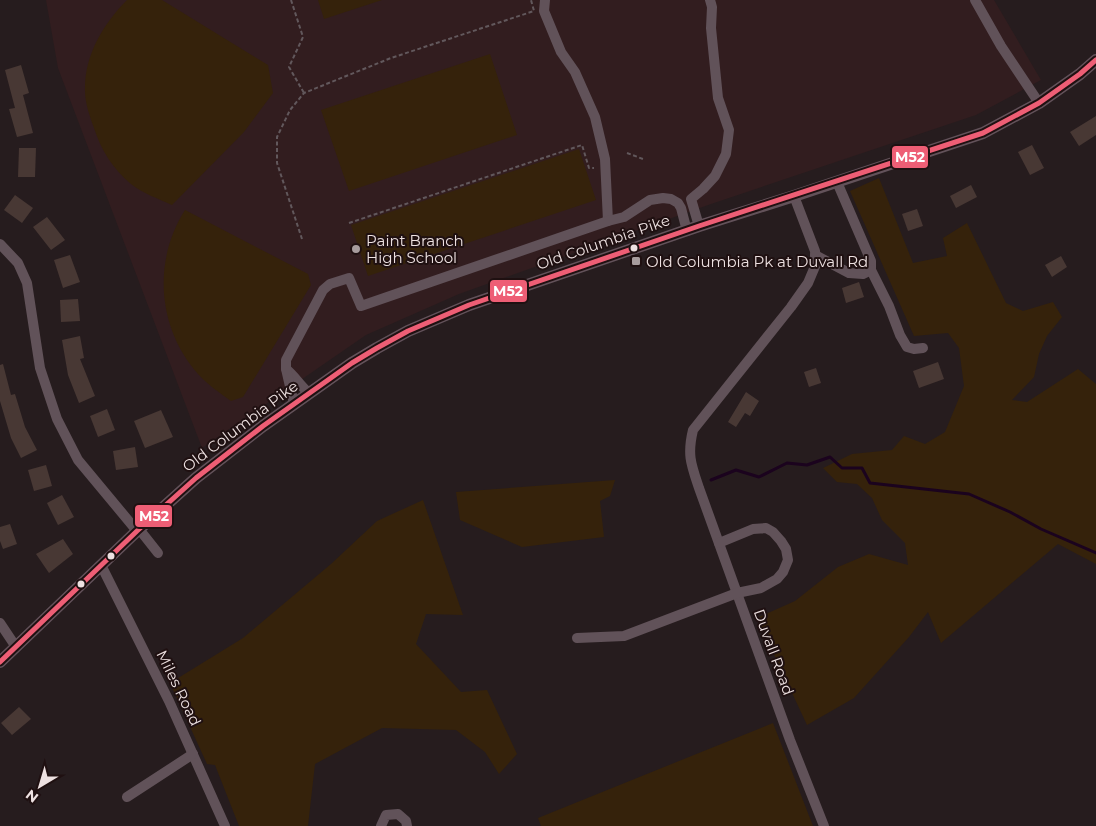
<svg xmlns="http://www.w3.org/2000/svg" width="1096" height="826" font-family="Montserrat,sans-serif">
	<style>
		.built { fill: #321d1f }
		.green { fill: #35220b }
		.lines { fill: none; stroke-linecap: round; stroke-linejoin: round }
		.stream { stroke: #1b031e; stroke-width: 3 }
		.building { fill: #483834 }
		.path { stroke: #62585c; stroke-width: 2; stroke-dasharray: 4 2.5; stroke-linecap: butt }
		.minor { stroke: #615259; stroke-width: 10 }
		.major { stroke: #63525a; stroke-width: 12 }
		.bus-1-casing { stroke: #1f1011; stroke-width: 9 }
		.bus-1 { stroke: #ee5e75; stroke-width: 5 }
		.bus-dot { fill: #ede1e1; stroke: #1f1011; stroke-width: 2 }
		.poi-dot { fill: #a79c9d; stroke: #1f1011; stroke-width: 2 }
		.labels { text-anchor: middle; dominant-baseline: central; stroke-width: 4; stroke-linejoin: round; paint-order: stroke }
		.poi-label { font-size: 15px; fill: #ede1e1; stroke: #1f1011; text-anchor: start }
		.street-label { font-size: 15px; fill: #ede1e1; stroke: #1f1011 }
		.line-badge { stroke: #1f1011; stroke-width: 2 }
		.badge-label { font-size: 14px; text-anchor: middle; font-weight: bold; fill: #fff }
	</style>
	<rect width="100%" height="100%" fill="#261c1e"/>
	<path class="built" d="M46,0H994L1041,80L976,115L711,204L459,294L366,335L202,448L58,68Z"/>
	<g class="green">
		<path d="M127,0H162L268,65L273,93L244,132L172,205C159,199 142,193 131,184C113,169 101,150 94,128C90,117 85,103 85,91C84,56 103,24 127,0Z"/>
		<path d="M318,0H382L324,19Z"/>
		<path d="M490,54L517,135L349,191L321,110Z"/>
		<path d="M579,149L596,200L368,276L351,225Z"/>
		<path d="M879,178L913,263L947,256L943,238L967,223L1006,303L1023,311L1053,302L1062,317L1047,336L1039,354L1034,377L1012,400L1027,402L1078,369L1096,384V564L1058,544L941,643L928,612L909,637L854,698L807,725L757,618L795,601L838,567L869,554L908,565L905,543L882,520L872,498L857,484L837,482L823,468L852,454L892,450L904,436L925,444L945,432L964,386L959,348L948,333L914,336L850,191Z"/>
		<path d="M185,210L308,274L311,285L243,397L231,401C220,393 208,385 198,374C158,329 152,262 185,210Z"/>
		<path d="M615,480L610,496L600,501L604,537L522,547L460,520L456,492Z"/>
		<path d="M423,500L463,615L426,614L416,644L461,692L487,690L517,754L499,774L485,752L456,730L382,728L315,764L308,826H239L215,765L207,764L170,683L243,638L331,564L377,521Z"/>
		<path d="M773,723L813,826H541L538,818Z"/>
	</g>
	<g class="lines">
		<path class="stream" d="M711,480L736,470L759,477L787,463L807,465L830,457L842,468H862L870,483L969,494L1010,512L1041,529L1096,553"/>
	</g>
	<g class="building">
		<path d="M21,65L29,93L23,95L33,133L17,137L9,109L15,108L5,70Z"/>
		<path d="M1096,116V135L1079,146L1070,132Z"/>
		<path d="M1032,145L1044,168L1030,175L1018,152Z"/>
		<path d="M19,148H36L35,177H18Z"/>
		<path d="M971,185L977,197L956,208L950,196Z"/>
		<path d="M15,195L33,208L22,223L4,210Z"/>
		<path d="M917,209L923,226L908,231L902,214Z"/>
		<path d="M47,217L65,240L51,250L33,227Z"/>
		<path d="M70,255L80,282L63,288L54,260Z"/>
		<path d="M1061,256L1067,267L1052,277L1045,265Z"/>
		<path d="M859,282L864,297L846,303L842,288Z"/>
		<path d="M78,299L80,321L61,322L60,300Z"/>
		<path d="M80,336L84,358L80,359L95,396L79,403L68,375L62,340Z"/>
		<path d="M938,362L944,379L919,388L913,371Z"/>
		<path d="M3,364L11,395L15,394L25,427L37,450L21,458L11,438L0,401V365Z"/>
		<path d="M816,368L821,383L809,387L804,372Z"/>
		<path d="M746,392L759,401L750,416L745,413L736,427L728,422Z"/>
		<path d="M107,409L115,430L98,437L90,416Z"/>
		<path d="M161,410L173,437L145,448L134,421Z"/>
		<path d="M135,447L138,467L116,470L113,451Z"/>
		<path d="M46,465L52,486L34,491L28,470Z"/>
		<path d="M62,495L74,517L58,525L47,503Z"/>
		<path d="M10,524L17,544L3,549L0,541V527Z"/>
		<path d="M63,539L73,554L49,573L36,554Z"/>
		<path d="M19,707L31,719L12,735L1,723Z"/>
	</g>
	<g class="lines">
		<g class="path">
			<path d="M291,0L303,37L289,67L304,93"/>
			<path d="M627,153L643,159"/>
			<path d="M349,223L582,145L589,168H594"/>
			<path d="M302,239L277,163V137L290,110L304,93L391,58L534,11L531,0"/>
		</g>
		<g class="minor">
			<path d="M545,0L544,11L561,52L575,72L595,117L605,159L608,221"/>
			<path d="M975,0L1001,46L1039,103"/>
			<path d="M794,196L815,251L816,264L808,283L791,307L693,430C687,455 691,464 699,488L790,740L824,826"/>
			<path d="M699,226L691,199L703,189L715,176L726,154L729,130L718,98L711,28L712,7L710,0"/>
			<path d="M0,244L18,263L27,283L40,368L57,419L78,460L137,531"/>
			<path d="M815,255L849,273L863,274L871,270V261L837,182"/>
			<path d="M871,270L889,306L900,335L907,347L914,349L923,348"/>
			<path d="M286,369C295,376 300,386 309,393"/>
			<path d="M294,404L286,369V360L323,290L330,284L349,278L361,306L608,221L624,217L650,200L663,198L671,199L678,203L681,208L687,231"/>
			<path d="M139,529L158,553"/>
			<path d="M101,565L169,701L225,826"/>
			<path d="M0,623L16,647"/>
			<path d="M577,638L624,636L737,593L761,588L777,579L783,572L788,560L786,549L781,541L773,532L766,528L753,529L719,543"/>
			<path d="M127,797L193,754"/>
			<path d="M381,826L386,815L398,814L406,821L407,826"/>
		</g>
		<path class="major" d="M0,662L137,531L196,478L263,426L352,363L377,348L408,331L469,305L699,226L794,196L983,133L1039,103L1080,74L1096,60"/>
		<g class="bus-1-casing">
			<path id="bus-1" d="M0,662L137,531L196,478L263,426L352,363L377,348L408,331L469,305L699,226L983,133L1039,103L1080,74L1096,60"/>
		</g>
		<use href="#bus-1" class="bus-1"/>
	</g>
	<g class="bus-dot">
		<circle cx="634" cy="248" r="4.5"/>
		<circle cx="111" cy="556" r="4.5"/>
		<circle cx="81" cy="584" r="4.5"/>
	</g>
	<g class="poi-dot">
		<circle cx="356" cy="249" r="5"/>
		<rect x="631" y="256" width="10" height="10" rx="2.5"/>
	</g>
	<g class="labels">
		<g class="poi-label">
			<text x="366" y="240">Paint Branch<tspan x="366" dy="17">High School</tspan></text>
			<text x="646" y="261">Old Columbia Pk at Duvall Rd</text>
		</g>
		<g class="street-label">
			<text transform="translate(603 242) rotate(-19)">Old Columbia Pike</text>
			<text transform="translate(240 426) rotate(-37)">Old Columbia Pike</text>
			<text transform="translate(774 652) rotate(70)">Duvall Road</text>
			<text transform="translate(179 688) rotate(64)">Miles Road</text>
		</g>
	</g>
	<g class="line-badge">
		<rect x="891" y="145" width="38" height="24" rx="5" fill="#ee5e75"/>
		<rect x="489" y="279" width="39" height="24" rx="5" fill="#ee5e75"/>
		<rect x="134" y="504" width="39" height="24" rx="5" fill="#ee5e75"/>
	</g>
	<g class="badge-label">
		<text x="910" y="162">M52</text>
		<text x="508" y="296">M52</text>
		<text x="154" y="521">M52</text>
	</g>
	<g transform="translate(40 786) rotate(218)" stroke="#1f1011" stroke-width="4" paint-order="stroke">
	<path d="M0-4L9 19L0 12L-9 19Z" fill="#ede1e1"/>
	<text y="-8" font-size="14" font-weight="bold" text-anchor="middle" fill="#ede1e1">N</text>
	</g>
</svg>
